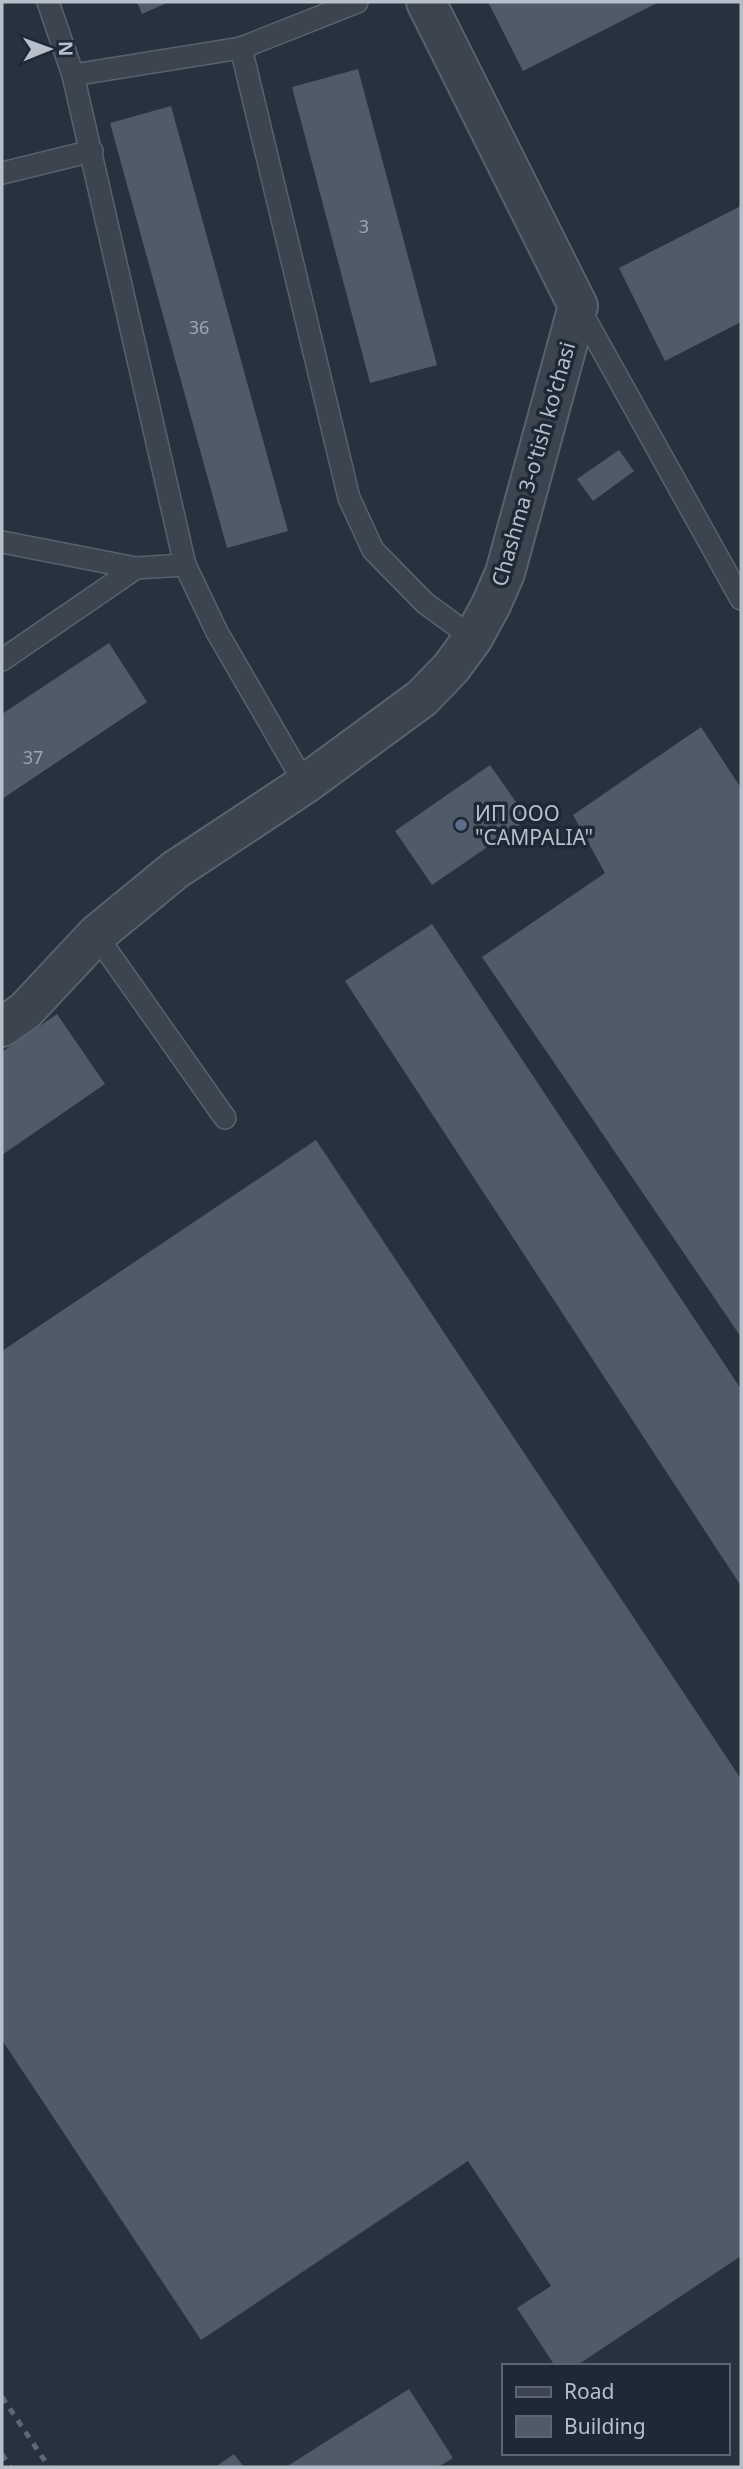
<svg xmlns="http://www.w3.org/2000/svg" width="743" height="2469" font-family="'Noto Sans',sans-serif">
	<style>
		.building { fill: #505b6a }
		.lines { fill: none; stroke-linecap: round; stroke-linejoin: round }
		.lane-casing { stroke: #58626d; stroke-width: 24 }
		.street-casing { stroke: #58626d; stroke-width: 42 }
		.lane { stroke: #3b444f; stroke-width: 21 }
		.street { stroke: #3b444f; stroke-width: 38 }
		.rail { stroke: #5d6876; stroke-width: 5; stroke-dasharray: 7 7; stroke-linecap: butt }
		.service-dot { fill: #5c6f8a; stroke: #1f2935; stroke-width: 2.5 }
		.labels { text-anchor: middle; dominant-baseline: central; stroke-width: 7; stroke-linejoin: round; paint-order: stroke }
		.number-label { font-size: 18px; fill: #9da6b2 }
		.street-label { font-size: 21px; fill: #b7bfca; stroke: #1f2935 }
		.poi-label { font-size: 21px; fill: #b7bfca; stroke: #1f2935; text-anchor: start }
	</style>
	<rect width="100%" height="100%" fill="#27323f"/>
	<g class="building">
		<path d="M137,2H169L142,14Z"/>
		<path d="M488,2H659L523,71Z"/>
		<path d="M358,69L437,365L370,383L292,87Z"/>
		<path d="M171,106L288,531L227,548L110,123Z"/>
		<path d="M741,206V322L665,361L619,268Z"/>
		<path d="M619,450L634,471L593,501L577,479Z"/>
		<path d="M109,643L147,702L2,799V714Z"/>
		<path d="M701,727L741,788V1337L482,957L605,873L573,815Z"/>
		<path d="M490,765L528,819L432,885L395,831Z"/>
		<path d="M432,924L741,1389V1586L345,981Z"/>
		<path d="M57,1014L105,1084L2,1155V1052Z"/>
		<path d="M316,1140L741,1779V2256L576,2366H555L517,2308L551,2286L468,2161L201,2340L2,2040V1351Z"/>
		<path d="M409,2389L453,2458L438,2467H286Z"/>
		<path d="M234,2454L244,2467H215Z"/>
	</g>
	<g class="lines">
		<g class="lane-casing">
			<g id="lane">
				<path d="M48,2L73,75"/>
				<path d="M241,48L349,498L373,550L425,603L473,638"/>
				<path d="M2,173L92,151"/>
				<path d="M579,308L741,599"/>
				<path d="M2,542L136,568L185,565"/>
				<path d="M2,660L136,568"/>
				<path d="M305,784L217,632L185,565L73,75L241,48L357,2"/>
				<path d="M96,935L225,1118"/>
			</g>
		</g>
		<g class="street-casing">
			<path id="street" d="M2,1027L25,1011L96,935L175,870L305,784L422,698L451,668L473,638L491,605L505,573L578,306L426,2"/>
		</g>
		<use href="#lane" class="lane"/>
		<use href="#street" class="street"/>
		<g class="rail">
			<path d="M2,2397L49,2467"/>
			<path d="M2,2454L10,2467"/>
		</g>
	</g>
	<circle class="service-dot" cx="461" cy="825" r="7"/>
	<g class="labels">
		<g class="number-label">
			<text x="364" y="226">3</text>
			<text x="199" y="327">36</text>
			<text x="33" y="757">37</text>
		</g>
		<g class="street-label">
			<text transform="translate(533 464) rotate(-74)">Chashma 3-o'tish ko'chasi</text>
		</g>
		<g class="poi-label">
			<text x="475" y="813">ИП ООО<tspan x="475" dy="24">"CAMPALIA"</tspan></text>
		</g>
	</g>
	<rect width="743" height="2469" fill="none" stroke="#b7bfca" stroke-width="7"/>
	<rect x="502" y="2364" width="228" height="91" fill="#1f2935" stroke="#5c6571" stroke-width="2"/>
	<rect x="516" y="2387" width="35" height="10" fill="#3b444f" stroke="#5c6571" stroke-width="2"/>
	<text x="564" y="2399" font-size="21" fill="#b7bfca">Road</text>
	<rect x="516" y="2416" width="35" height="21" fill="#505b6a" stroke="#5c6571" stroke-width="2"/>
	<text x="564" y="2434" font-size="21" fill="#b7bfca">Building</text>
	<g transform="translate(49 49) rotate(89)" stroke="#1f2935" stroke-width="5" paint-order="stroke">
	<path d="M0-5L12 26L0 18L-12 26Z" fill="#b7bfca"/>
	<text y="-10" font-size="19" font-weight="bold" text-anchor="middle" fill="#b7bfca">N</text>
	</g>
</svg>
